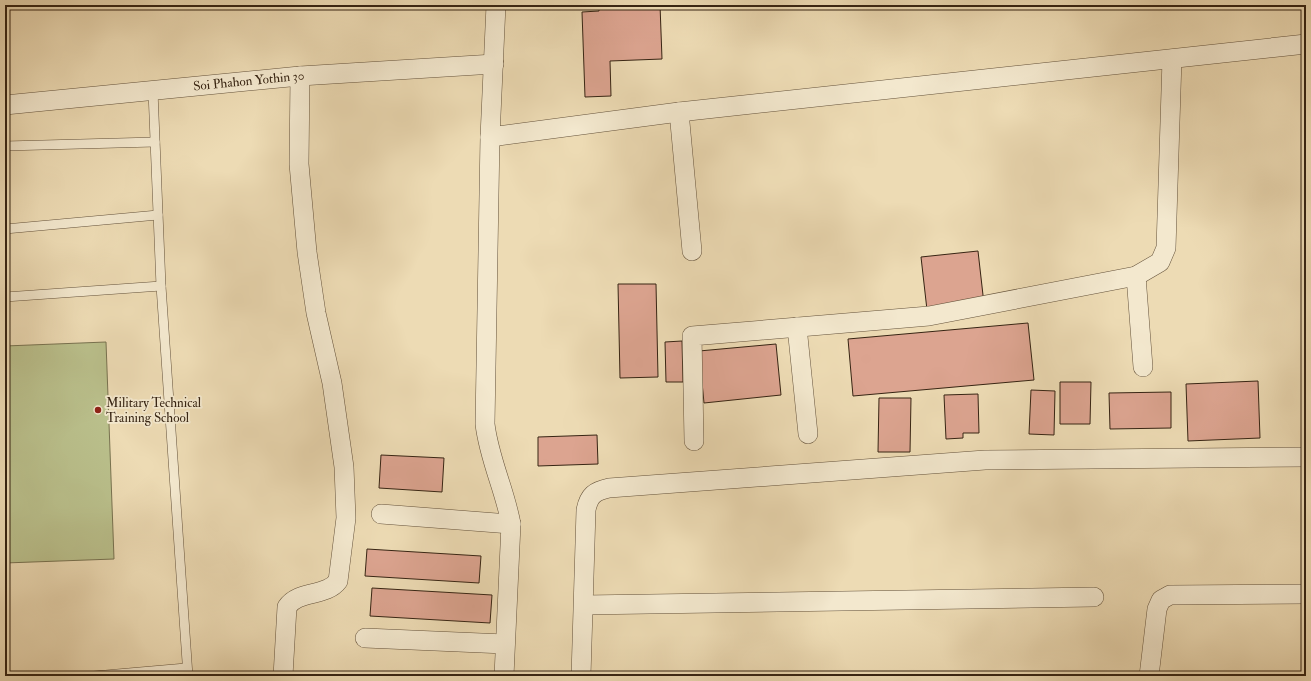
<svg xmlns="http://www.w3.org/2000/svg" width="1311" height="681" font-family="'IM FELL Double Pica',serif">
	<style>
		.green { fill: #bac08c; stroke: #787250 }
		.building { fill: #dca490; stroke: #362413 }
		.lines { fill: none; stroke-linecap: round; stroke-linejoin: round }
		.lane-casing { stroke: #64523b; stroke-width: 10 }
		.street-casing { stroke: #64523b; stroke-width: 20 }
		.lane { stroke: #f3e8ce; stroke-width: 9 }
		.street { stroke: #f3e8ce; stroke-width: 19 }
		.poi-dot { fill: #8f2418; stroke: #f3e8ce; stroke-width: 1.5 }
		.labels { text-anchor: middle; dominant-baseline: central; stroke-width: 3.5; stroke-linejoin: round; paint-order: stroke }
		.street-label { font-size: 13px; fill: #362413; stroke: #f3e8ce }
		.poi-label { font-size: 13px; fill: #362413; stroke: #f3e8ce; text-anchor: start }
	</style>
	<rect width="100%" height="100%" fill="#eddbb4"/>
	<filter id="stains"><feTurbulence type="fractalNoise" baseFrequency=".005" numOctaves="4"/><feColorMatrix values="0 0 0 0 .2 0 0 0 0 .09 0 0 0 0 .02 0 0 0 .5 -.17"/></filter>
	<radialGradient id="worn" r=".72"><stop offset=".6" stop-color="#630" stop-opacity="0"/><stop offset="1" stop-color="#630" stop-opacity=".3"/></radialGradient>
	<path class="green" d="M106,342L114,559L5,563V346Z"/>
	<g class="building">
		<path d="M599,5H660L662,59L610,61L611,96L585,97L582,12L599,11Z"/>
		<path d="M978,251L984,304L927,310L921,257Z"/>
		<path d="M618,284H656L658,377L620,378Z"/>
		<path d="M1028,323L1034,380L853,396L848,339Z"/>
		<path d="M682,341L683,382H666L665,342Z"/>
		<path d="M776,344L781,395L704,403L699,351Z"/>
		<path d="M1258,381L1260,438L1188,441L1186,384Z"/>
		<path d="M1060,382H1091L1090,424H1060Z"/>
		<path d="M1031,390L1055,391L1054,435L1029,434Z"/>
		<path d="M1171,392V428L1110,429L1109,393Z"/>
		<path d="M978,394L979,433H963V438L946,439L944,395Z"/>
		<path d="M879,398H911L910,452H878Z"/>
		<path d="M597,435L598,464L538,466V437Z"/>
		<path d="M381,455L444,458L442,492L379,488Z"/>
		<path d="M367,549L481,556L479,583L365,576Z"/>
		<path d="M372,588L492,595L490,623L370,616Z"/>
	</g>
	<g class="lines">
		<g class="lane-casing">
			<g id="lane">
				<path d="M153,91L161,286L188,676"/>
				<path d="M5,146L155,142"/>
				<path d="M5,229L158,215"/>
				<path d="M5,297L161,286"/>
				<path d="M94,676L186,668"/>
			</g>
		</g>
		<g class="street-casing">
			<g id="street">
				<path d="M496,5L490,137L485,424C489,459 505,490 511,524L504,676"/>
				<path id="s1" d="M5,105L300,76L494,64"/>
				<path d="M679,112L692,251"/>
				<path d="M490,137L679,112L1306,44"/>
				<path d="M1136,276L1143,367"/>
				<path d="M797,327L808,434"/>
				<path d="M694,441L692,336L929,316L1136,276L1160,262L1166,248L1172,59"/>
				<path d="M381,514L511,524"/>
				<path d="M584,605L1094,597"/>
				<path d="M365,638L505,644"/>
				<path d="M283,676L287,607C298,590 326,597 338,581L346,518L344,467L332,383L316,313L307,252L299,164L300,76"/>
				<path d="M581,676L586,510C589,495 595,491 609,488L985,460L1306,457"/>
				<path d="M1149,676L1157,609L1161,600L1170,595L1306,594"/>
			</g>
		</g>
		<use href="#lane" class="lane"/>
		<use href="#street" class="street"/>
	</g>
	<circle class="poi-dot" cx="98" cy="410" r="4"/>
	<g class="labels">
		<g class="street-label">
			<text stroke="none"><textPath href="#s1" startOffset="245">Soi Phahon Yothin 30</textPath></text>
		</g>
		<g class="poi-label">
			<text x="106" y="403">Military Technical<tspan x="106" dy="15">Training School</tspan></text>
		</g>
	</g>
	<rect width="1311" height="681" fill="none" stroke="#eddbb4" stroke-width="20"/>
	<rect x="6" y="6" width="1299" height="669" fill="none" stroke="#362413" stroke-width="2"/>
	<rect x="10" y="10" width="1291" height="661" fill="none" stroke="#362413"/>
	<rect width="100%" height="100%" filter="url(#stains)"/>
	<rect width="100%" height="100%" fill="url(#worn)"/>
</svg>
